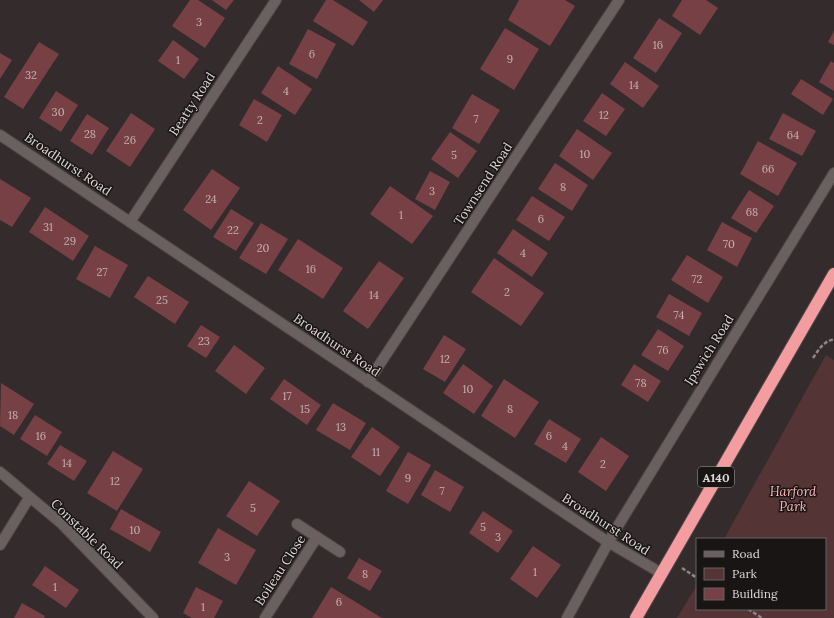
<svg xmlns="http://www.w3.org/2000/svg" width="834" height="618" font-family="Lora,serif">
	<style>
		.green { fill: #553435 }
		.building { fill: #774044 }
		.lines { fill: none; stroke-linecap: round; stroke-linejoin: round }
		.street-casing { stroke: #4e4747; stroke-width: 12 }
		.highway-casing { stroke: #4e4747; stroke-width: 14 }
		.path { stroke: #8d8586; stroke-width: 2.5; stroke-dasharray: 4 2; stroke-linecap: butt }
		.street { stroke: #6a6060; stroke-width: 10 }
		.highway { stroke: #f49da1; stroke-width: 12 }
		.labels { text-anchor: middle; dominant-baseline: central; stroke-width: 3; stroke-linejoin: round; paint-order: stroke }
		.number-label { font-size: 11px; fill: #c4b2b3 }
		.shield { fill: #191515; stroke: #a39e9e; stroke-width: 1 }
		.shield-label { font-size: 12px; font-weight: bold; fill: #ded8d8 }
		.street-label { font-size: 13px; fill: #ded8d8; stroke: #191515 }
		.park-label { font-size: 13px; font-style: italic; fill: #ffb6b8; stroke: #191515 }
	</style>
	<rect width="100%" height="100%" fill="#342b2c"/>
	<path class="green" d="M826,355L834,360V618H677L697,585V609H825V539H724Z"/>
	<g class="building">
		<path d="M190,0H198L225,18L205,48L172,26Z"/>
		<path d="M212,0H234L226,10Z"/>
		<path d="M326,0H333L368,22L353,46L313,21Z"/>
		<path d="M359,0H383L374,12Z"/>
		<path d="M519,0H565L575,6L550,46L508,20Z"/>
		<path d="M682,0H706L718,8L700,35L672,16Z"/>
		<path d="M659,18L682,33L656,73L633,58Z"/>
		<path d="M505,28L539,49L514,90L480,69Z"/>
		<path d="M308,29L336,44L317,79L289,64Z"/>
		<path d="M834,31V45L828,42Z"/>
		<path d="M173,40L199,59L184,79L158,61Z"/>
		<path d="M39,42L59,54L23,109L4,97Z"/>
		<path d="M0,53L12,60L0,79Z"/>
		<path d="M831,61L834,63V91L819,82Z"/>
		<path d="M625,62L659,86L643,108L610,84Z"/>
		<path d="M278,66L312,89L295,115L261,93Z"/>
		<path d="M801,79L833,99L823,115L791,94Z"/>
		<path d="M56,91L78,105L61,132L39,118Z"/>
		<path d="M602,93L625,109L606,136L583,121Z"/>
		<path d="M472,94L500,110L479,144L452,128Z"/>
		<path d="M254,99L282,115L267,142L239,125Z"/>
		<path d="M131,113L155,129L130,167L106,151Z"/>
		<path d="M783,113L816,131L802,156L769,139Z"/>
		<path d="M87,114L109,128L92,155L70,141Z"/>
		<path d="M577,129L612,153L593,180L559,156Z"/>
		<path d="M450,132L477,151L458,178L431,159Z"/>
		<path d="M758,141L797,163L778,196L740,174Z"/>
		<path d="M555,163L588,185L572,211L538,189Z"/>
		<path d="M212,169L240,188L211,230L183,210Z"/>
		<path d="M430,171L450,182L435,210L415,199Z"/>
		<path d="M0,179L31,198L12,227L0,220Z"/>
		<path d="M390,186L433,216L412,244L370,214Z"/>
		<path d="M749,190L774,206L756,233L731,218Z"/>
		<path d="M532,196L565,217L549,241L516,220Z"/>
		<path d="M45,207L89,236L73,261L29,232Z"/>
		<path d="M231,209L254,223L236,251L213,237Z"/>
		<path d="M722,222L752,238L737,267L707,250Z"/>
		<path d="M261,223L288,239L266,274L239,258Z"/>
		<path d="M513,229L548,253L532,277L497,253Z"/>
		<path d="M298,239L343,268L323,299L278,270Z"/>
		<path d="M95,246L128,265L110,298L76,279Z"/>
		<path d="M687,255L723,277L708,303L671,280Z"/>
		<path d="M494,258L544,293L521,326L471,292Z"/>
		<path d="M379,261L404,278L368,329L343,311Z"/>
		<path d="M148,276L189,302L175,324L134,297Z"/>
		<path d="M669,294L702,313L689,336L656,317Z"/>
		<path d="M201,325L220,337L206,358L187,346Z"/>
		<path d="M658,329L684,346L668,371L641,355Z"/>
		<path d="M444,335L466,349L445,382L423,369Z"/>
		<path d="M234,345L265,368L246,394L215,371Z"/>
		<path d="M463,364L493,386L474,414L443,393Z"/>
		<path d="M634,364L661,381L648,402L621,385Z"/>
		<path d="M284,379L321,405L307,425L270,399Z"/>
		<path d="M504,379L539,402L515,438L481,416Z"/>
		<path d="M1,383L34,404L14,435L0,426Z"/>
		<path d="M333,403L366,423L350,450L316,430Z"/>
		<path d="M35,415L62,432L47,456L20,439Z"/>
		<path d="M549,419L581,439L566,463L534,444Z"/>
		<path d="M372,427L400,447L380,476L351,457Z"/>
		<path d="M601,437L629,456L606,491L578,472Z"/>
		<path d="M60,445L87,461L74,481L47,464Z"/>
		<path d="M113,451L143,469L117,511L87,493Z"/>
		<path d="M408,452L431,465L408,504L386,491Z"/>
		<path d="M435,470L464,487L450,512L421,495Z"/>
		<path d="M249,481L280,501L257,536L226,516Z"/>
		<path d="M121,509L161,532L150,552L110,529Z"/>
		<path d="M483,511L513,531L498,553L469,533Z"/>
		<path d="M218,528L256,550L236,585L198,563Z"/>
		<path d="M533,546L561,565L537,598L510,579Z"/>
		<path d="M359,558L382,571L370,591L347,578Z"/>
		<path d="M45,566L79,590L66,608L32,585Z"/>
		<path d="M196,587L223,601L214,618H192L183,613Z"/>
		<path d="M331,587L382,618H312Z"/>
		<path d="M22,603L45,616L44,618H14Z"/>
	</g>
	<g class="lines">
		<g class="street-casing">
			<g id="street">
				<path d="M0,135L608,542L661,573"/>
				<path d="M130,222L276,0"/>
				<path d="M368,382L619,0"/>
				<path d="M0,472L62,524L153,618"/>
				<path d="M297,524L317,537"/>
				<path d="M0,545L29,498"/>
				<path d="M265,618L317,537L340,552"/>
				<path d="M567,618L613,534L834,173"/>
			</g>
		</g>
		<g class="highway-casing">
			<path id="highway" d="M636,618L834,274"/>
		</g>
		<g class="path">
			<path d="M813,358C819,349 823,342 834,339"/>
			<path d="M682,568L697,578"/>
			<path d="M748,609L762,618"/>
		</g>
		<use href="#street" class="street"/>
		<use href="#highway" class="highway"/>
	</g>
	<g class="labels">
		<g class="number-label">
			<text x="199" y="22">3</text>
			<text x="658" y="45">16</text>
			<text x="312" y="54">6</text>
			<text x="510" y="59">9</text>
			<text x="178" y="60">1</text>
			<text x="31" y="75">32</text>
			<text x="634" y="85">14</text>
			<text x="286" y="91">4</text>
			<text x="58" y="112">30</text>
			<text x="604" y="115">12</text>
			<text x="476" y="119">7</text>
			<text x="260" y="120">2</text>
			<text x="90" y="134">28</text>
			<text x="793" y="135">64</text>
			<text x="130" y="140">26</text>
			<text x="585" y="154">10</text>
			<text x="454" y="155">5</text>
			<text x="768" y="169">66</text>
			<text x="563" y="187">8</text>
			<text x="432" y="191">3</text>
			<text x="211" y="199">24</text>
			<text x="752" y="212">68</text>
			<text x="401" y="215">1</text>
			<text x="541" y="219">6</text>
			<text x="48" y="227">31</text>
			<text x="233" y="230">22</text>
			<text x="70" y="241">29</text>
			<text x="729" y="244">70</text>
			<text x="263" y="248">20</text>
			<text x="523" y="253">4</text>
			<text x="311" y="269">16</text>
			<text x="102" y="272">27</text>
			<text x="697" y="279">72</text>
			<text x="507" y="292">2</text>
			<text x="374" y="295">14</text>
			<text x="162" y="300">25</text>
			<text x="679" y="315">74</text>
			<text x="204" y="341">23</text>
			<text x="663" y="350">76</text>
			<text x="445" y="359">12</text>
			<text x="641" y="383">78</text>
			<text x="468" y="389">10</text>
			<text x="287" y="396">17</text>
			<text x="305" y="409">15</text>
			<text x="510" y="409">8</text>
			<text x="13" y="415">18</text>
			<text x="341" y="427">13</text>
			<text x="41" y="436">16</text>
			<text x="549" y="436">6</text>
			<text x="565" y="446">4</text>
			<text x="376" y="452">11</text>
			<text x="67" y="463">14</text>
			<text x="603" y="464">2</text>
			<text x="408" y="478">9</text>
			<text x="115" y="481">12</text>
			<text x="442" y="491">7</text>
			<text x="253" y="508">5</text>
			<text x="483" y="527">5</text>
			<text x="135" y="530">10</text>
			<text x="498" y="537">3</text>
			<text x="227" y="557">3</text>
			<text x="535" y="572">1</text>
			<text x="365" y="574">8</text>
			<text x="55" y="587">1</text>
			<text x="339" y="602">6</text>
			<text x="203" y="607">1</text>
		</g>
		<rect class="shield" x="698" y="467" width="36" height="20" rx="3"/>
		<g class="shield-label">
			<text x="716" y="477">A140</text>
		</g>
		<g class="street-label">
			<text transform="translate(192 104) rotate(-57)">Beatty Road</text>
			<text transform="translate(68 164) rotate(34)">Broadhurst Road</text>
			<text transform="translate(483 184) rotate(-57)">Townsend Road</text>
			<text transform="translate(337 345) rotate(34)">Broadhurst Road</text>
			<text transform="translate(709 350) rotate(-58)">Ipswich Road</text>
			<text transform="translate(606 524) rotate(33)">Broadhurst Road</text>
			<text transform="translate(87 534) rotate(44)">Constable Road</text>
			<text transform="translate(280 570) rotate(-57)">Boileau Close</text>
		</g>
		<g class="park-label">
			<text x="793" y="491">Harford<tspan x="793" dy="15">Park</tspan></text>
		</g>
	</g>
	<rect x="696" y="538" width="130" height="72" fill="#191515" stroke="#686363"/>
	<rect x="704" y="551" width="20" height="6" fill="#6a6060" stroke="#686363"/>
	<text x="732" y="558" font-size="12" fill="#ded8d8">Road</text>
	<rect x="704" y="568" width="20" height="12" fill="#553435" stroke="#686363"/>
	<text x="732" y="578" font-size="12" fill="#ded8d8">Park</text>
	<rect x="704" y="588" width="20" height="12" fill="#774044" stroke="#686363"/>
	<text x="732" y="598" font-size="12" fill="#ded8d8">Building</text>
</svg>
